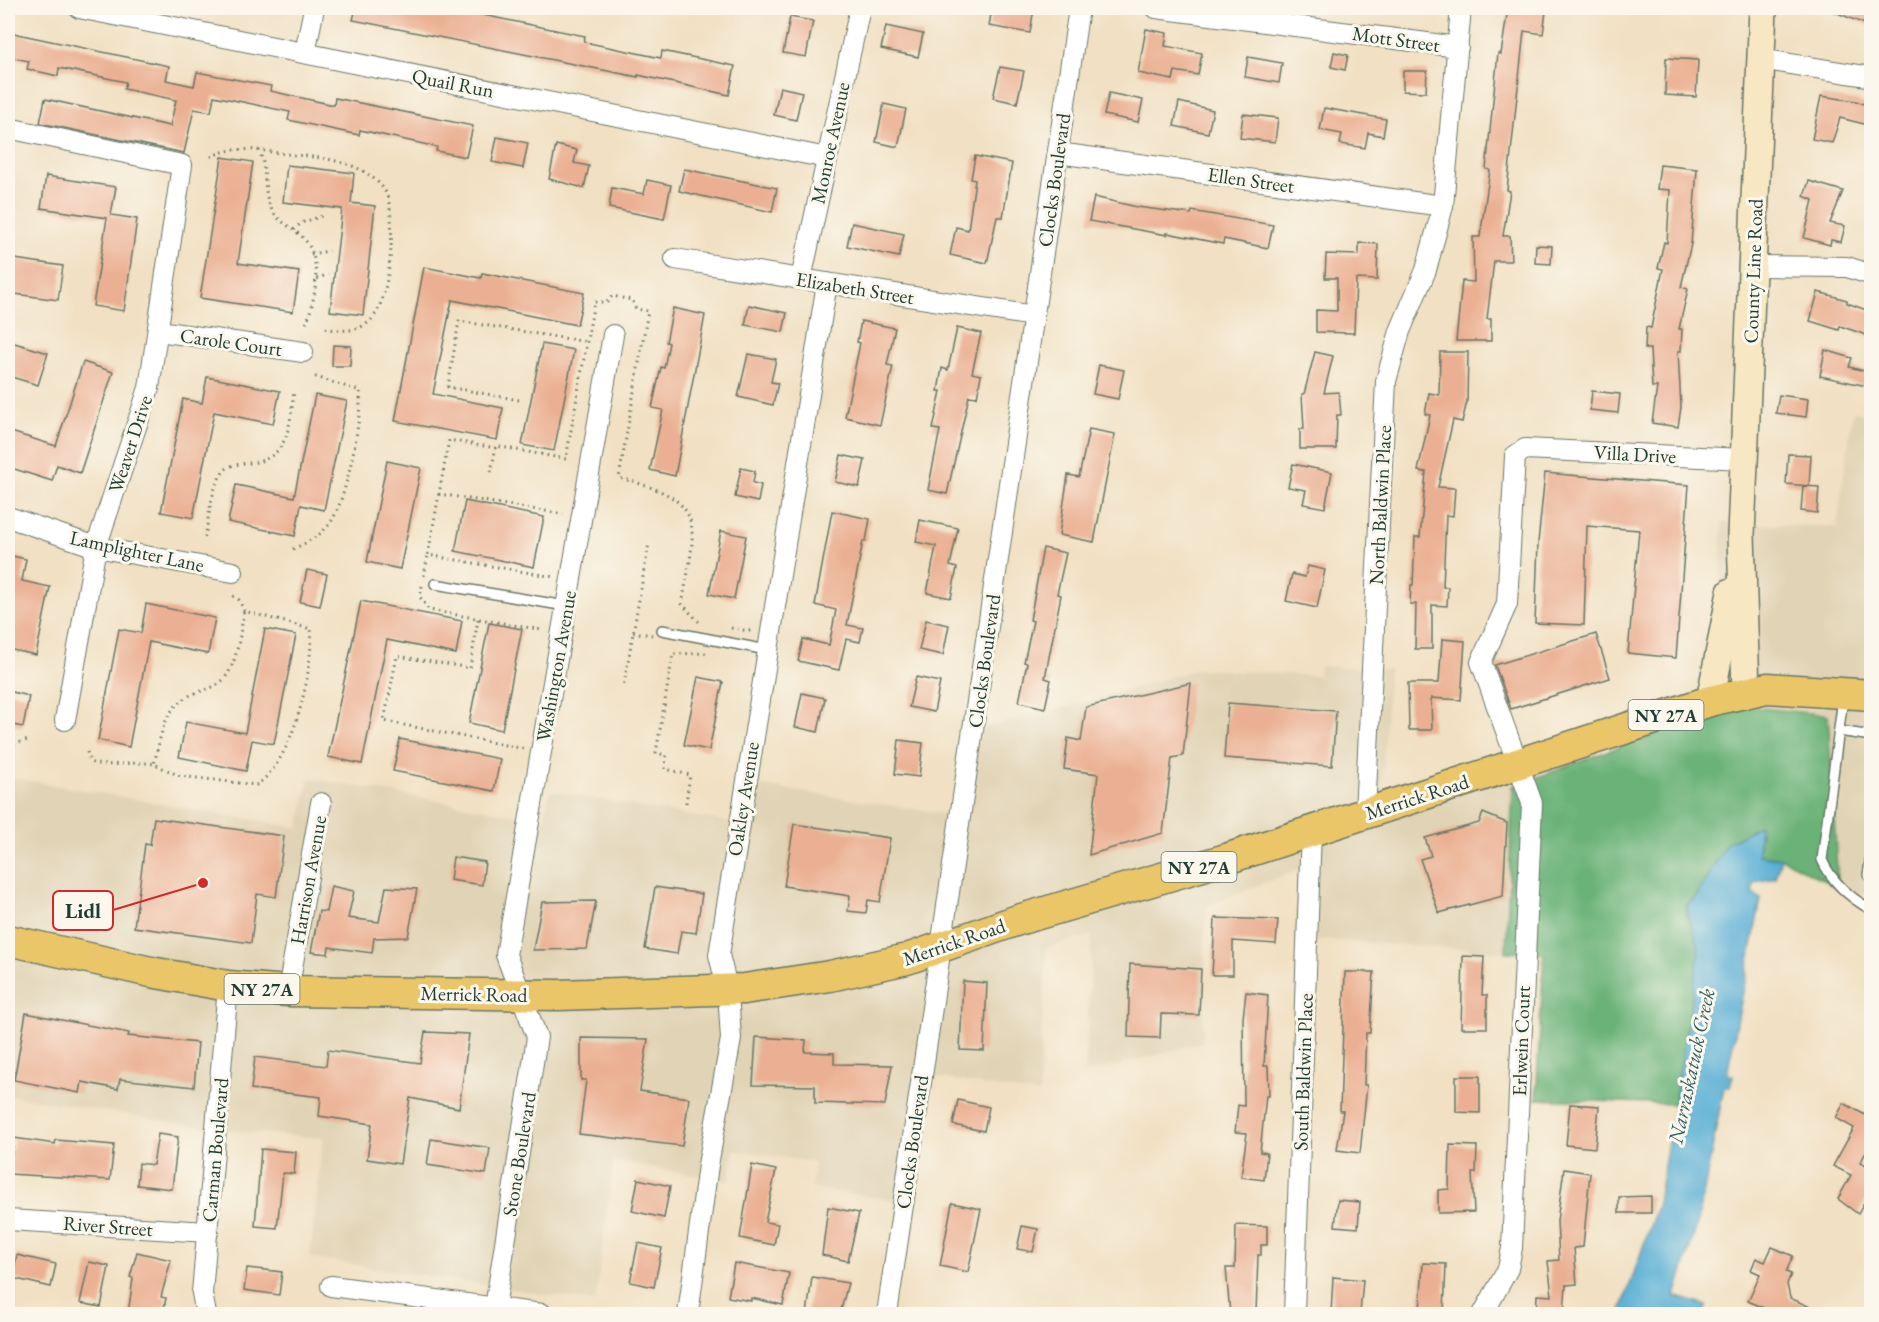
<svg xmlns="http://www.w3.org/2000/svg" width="1879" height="1322" font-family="'EB Garamond',serif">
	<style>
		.built { fill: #e1d3b5 }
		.forest { fill: #6ab278; stroke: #447856; stroke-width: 1.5 }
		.water { fill: #58afd5; stroke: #3c7684; stroke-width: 1.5 }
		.building { fill: #ebb093 }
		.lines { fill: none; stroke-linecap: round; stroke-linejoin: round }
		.lane-casing { stroke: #687666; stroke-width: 12 }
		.street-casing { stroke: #687666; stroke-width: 22 }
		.secondary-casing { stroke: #687666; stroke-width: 30 }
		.primary-casing { stroke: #687666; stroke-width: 33 }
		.path { stroke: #687666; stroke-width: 3; stroke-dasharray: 1.5 4.5; stroke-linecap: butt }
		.lane { stroke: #fff; stroke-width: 9 }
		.street { stroke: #fff; stroke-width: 20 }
		.secondary { stroke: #f7e8c3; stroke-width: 27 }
		.primary { stroke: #ebc669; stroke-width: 30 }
		.labels { text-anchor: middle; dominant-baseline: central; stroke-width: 6; stroke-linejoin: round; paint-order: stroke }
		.shield { fill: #fbf7ec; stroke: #61756b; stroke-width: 1.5 }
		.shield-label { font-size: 18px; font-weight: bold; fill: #1f3d34 }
		.street-label { font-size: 20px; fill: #1f3d34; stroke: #fbf7ec }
		.water-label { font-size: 21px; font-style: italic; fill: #305f64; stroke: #fbf7ec }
		.leader { fill: none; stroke: #d62828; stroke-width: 2 }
		.callout-dot { fill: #d62828; stroke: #fbf7ec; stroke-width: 2 }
		.callout { fill: #fbf7ec; stroke: #d62828; stroke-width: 2 }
		.callout-label { font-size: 21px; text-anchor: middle; font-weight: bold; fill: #1f3d34 }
	</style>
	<rect width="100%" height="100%" fill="#fbf7ec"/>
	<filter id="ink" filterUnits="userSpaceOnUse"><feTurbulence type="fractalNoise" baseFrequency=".0167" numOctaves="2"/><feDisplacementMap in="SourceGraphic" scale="12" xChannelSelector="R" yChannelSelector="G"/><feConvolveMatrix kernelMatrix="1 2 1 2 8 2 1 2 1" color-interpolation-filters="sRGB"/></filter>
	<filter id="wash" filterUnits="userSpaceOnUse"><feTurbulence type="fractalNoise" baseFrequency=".008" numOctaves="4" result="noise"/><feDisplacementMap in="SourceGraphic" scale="24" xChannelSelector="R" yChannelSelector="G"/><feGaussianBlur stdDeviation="1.35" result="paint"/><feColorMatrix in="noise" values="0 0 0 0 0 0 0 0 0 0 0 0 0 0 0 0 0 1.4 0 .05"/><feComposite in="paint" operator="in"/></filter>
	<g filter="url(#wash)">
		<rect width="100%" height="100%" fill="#f1e0c3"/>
		<g class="built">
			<path d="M1853,411L1871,417V894L1838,888L1716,682L1722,523L1837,527Z"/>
			<path d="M1320,666L1389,669L1382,789L1503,751L1513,786L1506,952L1295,938L1298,870L1206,906L1203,1042L1085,1074L1092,935L1047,947L1039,1094L932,1077L915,1203L811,1188L814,1162L734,1150L729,1181L614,1161L595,1302L310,1258L323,1138L220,1130L8,1095V777L299,828L309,778L544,820L550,791L755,827L762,786L965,817L979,729L1090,701L1197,669L1319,676Z"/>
		</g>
		<path class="forest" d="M1732,705L1828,715L1838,888L1781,858L1758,855L1761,831L1727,843L1696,897L1687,905V917L1699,939L1698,960L1674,1104L1536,1099L1544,954L1506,952L1513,786Z"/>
		<path class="water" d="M1760,825L1758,855L1781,858L1775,878L1754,882L1752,892L1761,899L1727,1074L1733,1075L1730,1087H1724L1698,1221L1675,1296L1707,1306L1705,1314H1620L1658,1203L1698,960C1702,934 1686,928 1687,905L1696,897L1727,843Z"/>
		<g id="blocks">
			<g class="building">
				<path d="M356,8H449L585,36L584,42L661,58L662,51L735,66L729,95L638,75V77L353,20Z"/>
				<path d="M992,8H1034L1030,33L989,26Z"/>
				<path d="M1508,8L1546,11L1543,34L1524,31L1507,190L1510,191L1503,236H1510L1511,261H1494L1487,319H1491V341H1456L1462,281L1474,282L1473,237H1480L1490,170L1486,169L1498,53L1501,54Z"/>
				<path d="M1825,8H1872V27Z"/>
				<path d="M790,17L813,21L806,57L783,53Z"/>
				<path d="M886,26L923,34L918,57L881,49Z"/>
				<path d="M1146,29L1167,33L1165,46L1202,53L1198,75L1175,71L1173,80L1138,73Z"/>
				<path d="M8,32L169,66L166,80L194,86L197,72L271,86L270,91L334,105L335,98L473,126L466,157L436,151L437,147L360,130L359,135L288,120L290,112L214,96L211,112L194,109L184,153L40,123L45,99L170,126L176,100L124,89L126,82L59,68L58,76L27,69L29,61L8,57Z"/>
				<path d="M1334,52L1348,55L1345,70L1331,67Z"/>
				<path d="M1248,57L1282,63L1279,83L1245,77Z"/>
				<path d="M1666,58L1698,60L1696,97L1665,95Z"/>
				<path d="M1000,67L1024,71L1017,103L993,98Z"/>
				<path d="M1403,71H1427L1426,92L1403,91Z"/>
				<path d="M780,87L802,92L796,120L774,115Z"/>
				<path d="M1109,93L1143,100L1138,122L1104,115Z"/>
				<path d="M1821,96L1856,101L1872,107V126L1840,118L1832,143L1812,139Z"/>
				<path d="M1179,102L1213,110L1208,133L1174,126Z"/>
				<path d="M884,104L906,109L898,147L876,142Z"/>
				<path d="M1324,108L1386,119L1383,136L1368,133L1365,148L1340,144L1342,134L1320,130Z"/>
				<path d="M1243,114L1278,118L1275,142L1240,138Z"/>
				<path d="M497,137L528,143L523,168L492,162Z"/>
				<path d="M556,145L577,150L574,163L589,166L584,188L549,179Z"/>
				<path d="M975,156L1012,163L1003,217H997L987,263L950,255L956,227L968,230L975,180L971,179Z"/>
				<path d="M222,157L253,162L238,263L299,272L293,312L200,298Z"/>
				<path d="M287,165L354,173L351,203L375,206L363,315L330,311L342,209L283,202Z"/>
				<path d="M1660,165L1697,169L1691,244L1681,287L1688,289L1679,329H1682L1681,351H1678L1681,407L1678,427L1652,423L1657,387H1652L1650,349H1645L1646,327L1651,328L1663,269L1658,268L1664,242L1667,243L1670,190L1657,189Z"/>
				<path d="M684,169L777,188L772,212L679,191Z"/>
				<path d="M46,176L116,187L111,215L137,219L124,311L93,306L107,218L41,208Z"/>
				<path d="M647,180L671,185L664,219L609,208L612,188L644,194Z"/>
				<path d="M1809,181L1843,191L1830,223L1845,226L1841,242L1831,240L1830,245L1804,238L1813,200L1804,196Z"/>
				<path d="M1094,197L1137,207L1191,214L1192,211L1273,225L1268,248L1224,239L1223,244L1167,233V235L1089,221Z"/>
				<path d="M852,223L904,234L899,257L847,246Z"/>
				<path d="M1359,243L1378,244L1377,280L1356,279L1354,333L1316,332V310L1337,311V278H1325L1326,254L1359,255Z"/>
				<path d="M1536,245L1552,246L1551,264L1535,263Z"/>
				<path d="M8,258L63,266L58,300L8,293Z"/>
				<path d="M424,267L481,278L482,273L584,293L577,325L452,300L433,394L503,408L497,440L395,421Z"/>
				<path d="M1818,292L1847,300V303L1872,312V337L1840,326L1839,330L1810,321Z"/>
				<path d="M749,305L787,313L783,332L745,325Z"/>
				<path d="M673,308L705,315L675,476L650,470L663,410L652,408L661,367L664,368L669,343L666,342Z"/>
				<path d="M861,321L895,328L887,365L893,366L880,425L845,417L860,343L857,342Z"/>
				<path d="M957,328L981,333L972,373L981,375L977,397L969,396L947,494L928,490L940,430L933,429L941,391H938L942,368L948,370Z"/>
				<path d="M8,341L48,353L38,385L8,376Z"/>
				<path d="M542,344L574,350L554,451L522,445Z"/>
				<path d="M333,345L351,346L350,366H332Z"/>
				<path d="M1825,350L1852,358L1849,367L1872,373V387L1820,376Z"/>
				<path d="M1315,352L1333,356L1324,393L1339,392L1341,415H1337L1336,449H1300V429H1304L1302,394H1304Z"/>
				<path d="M1440,352H1468L1467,402L1462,422L1453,420L1438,487L1455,488L1453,516L1446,515L1443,587H1448L1447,606L1432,605V649H1415L1416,604H1410L1411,585H1413L1415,537H1420L1426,472L1418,471L1430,415L1425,414L1429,393L1439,395Z"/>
				<path d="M748,354L776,359L771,382L778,383L773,405L738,397Z"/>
				<path d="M83,362L113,372L80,473L57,465L52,481L8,467V431L56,446Z"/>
				<path d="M1099,365L1124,370L1118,399L1093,394Z"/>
				<path d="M207,377L280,391L273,424L214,412L193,518L161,512L183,399L202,403Z"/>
				<path d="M1592,391L1620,394L1618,413L1590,410Z"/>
				<path d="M315,395L347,401L324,510L301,505L295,536L228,522L236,485L294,497Z"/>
				<path d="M1779,395L1808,399L1806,417L1776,413Z"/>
				<path d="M1089,429L1115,434L1094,542L1059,535L1068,475L1079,477Z"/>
				<path d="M1788,454L1811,455L1809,486L1786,484Z"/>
				<path d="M841,455L865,460L859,487L835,482Z"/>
				<path d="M387,461L421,468L400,569L367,562Z"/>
				<path d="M1293,464L1332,472L1325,508L1303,504L1306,490L1288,487Z"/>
				<path d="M741,468L755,471L753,483L761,485L758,502L735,497Z"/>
				<path d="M1545,473L1689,485L1676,658L1628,653L1639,530L1587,526L1584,625L1535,623L1538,543Z"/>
				<path d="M1803,486L1819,487L1817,513L1801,511Z"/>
				<path d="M465,501L544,517L534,567L455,551Z"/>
				<path d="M832,511L870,519L866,541H863L847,625L863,628L860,642L846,639L839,670L798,661L803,639L829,645L836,610L815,605Z"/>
				<path d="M920,520L958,528L950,566L957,568L951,598L927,593L936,546L916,542Z"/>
				<path d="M721,531L746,536L734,599L709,594Z"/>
				<path d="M1043,548L1066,553L1057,594L1061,595L1045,678L1051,680L1045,708L1019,702L1027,663L1024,662L1033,621L1030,620Z"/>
				<path d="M8,555L26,559L22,581L50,587L36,655L8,649V605L10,589H8Z"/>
				<path d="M1308,566L1325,570L1317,608L1286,601L1292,574L1305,577Z"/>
				<path d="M307,570L327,574L320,606L300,602Z"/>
				<path d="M361,601L462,621L456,654L387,640L362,764L328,757Z"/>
				<path d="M146,604L215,618L208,654L149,642L129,747L98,740L119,629L141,633Z"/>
				<path d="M926,620L949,625L943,655L919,650Z"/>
				<path d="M489,623L522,629L502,730L469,723Z"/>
				<path d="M265,629L296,635L274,744L252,740L246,771L179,757L186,722L245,733Z"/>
				<path d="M1596,634L1610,678L1511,709L1495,665Z"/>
				<path d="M1442,639L1465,641L1461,700L1431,698L1432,730H1409L1408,683H1439Z"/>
				<path d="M698,677L723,682L709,750L684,745Z"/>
				<path d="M916,677L940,682L934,712L909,707Z"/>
				<path d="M1191,683L1183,756L1172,758L1163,833L1089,855L1098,774L1064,769L1068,738L1081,741L1086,707Z"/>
				<path d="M8,691L29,696L23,727L8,724Z"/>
				<path d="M802,693L825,698L818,732L795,727Z"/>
				<path d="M1228,703L1336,711L1332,766L1224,758Z"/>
				<path d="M400,739L500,759L494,791L393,771Z"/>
				<path d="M899,740L923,743L919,777L895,774Z"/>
				<path d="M1483,813L1507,823L1503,896L1439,913L1420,859L1431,856L1425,838L1479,823Z"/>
				<path d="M154,818L284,836L276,897L257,894L251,943L134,927L145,844L150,845Z"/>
				<path d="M794,824L890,838L880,902L868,900L866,913L848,911L850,896L784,886Z"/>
				<path d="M453,857L485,862L482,885L450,880Z"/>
				<path d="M331,886L354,891L348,918L379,922L386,887L417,889L408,937L374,938L372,953L329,947L328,954L311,952L319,911L326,912Z"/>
				<path d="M655,887L702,894L696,933L681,931L677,954L645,949Z"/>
				<path d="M596,901L587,949L533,950L542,902Z"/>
				<path d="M1215,918L1278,920L1276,944L1233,941V975H1212Z"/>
				<path d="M1463,956L1484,957L1482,995H1487V1028H1461Z"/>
				<path d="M1130,964L1201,969L1199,1015L1161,1014L1160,1038L1128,1037Z"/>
				<path d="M1345,972H1374L1370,1033H1366L1364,1085H1367L1360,1153L1337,1150L1343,1111H1340Z"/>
				<path d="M963,981L987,983L984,1051L960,1050Z"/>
				<path d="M1246,992L1268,995L1264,1066H1268L1269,1096H1266L1260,1152L1267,1153L1264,1180L1241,1177L1247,1133L1235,1132L1238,1105L1244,1106L1243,1018Z"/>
				<path d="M26,1013L129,1033L128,1036L198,1043L194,1087L120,1079L118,1089L82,1082L80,1093L14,1080Z"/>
				<path d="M425,1032L469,1034L459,1108L410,1098L400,1164L367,1159L372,1124L319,1116L321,1097L251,1089L255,1057L326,1066L328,1050L420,1063Z"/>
				<path d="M756,1037L806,1040L805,1052L834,1053V1064L892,1065L885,1105L815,1103V1086L753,1085Z"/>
				<path d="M581,1038L648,1039L640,1091L689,1098L682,1146L579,1134L586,1080H581Z"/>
				<path d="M1456,1076H1480V1113L1456,1112Z"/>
				<path d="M958,1100L989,1107L984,1131L953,1125Z"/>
				<path d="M1844,1103L1872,1119V1142L1860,1163L1872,1169V1189L1858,1214L1838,1199L1851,1175L1833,1166L1854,1128L1836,1118Z"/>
				<path d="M1570,1104L1599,1106L1595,1148L1566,1145Z"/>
				<path d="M158,1134L178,1137L172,1189L137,1185L139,1163L153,1165Z"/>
				<path d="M14,1138L55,1144L56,1140L114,1145L110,1180L9,1174Z"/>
				<path d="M431,1139L490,1148L486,1174L427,1165Z"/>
				<path d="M1450,1145L1477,1146L1476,1173H1472L1474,1212L1438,1213V1190L1449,1189Z"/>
				<path d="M261,1149L296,1152L294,1174L283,1173L277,1228L255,1226Z"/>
				<path d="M752,1165L776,1170L765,1222L778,1224L774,1245L740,1238Z"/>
				<path d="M1564,1169L1590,1173L1583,1247L1574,1248L1577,1284L1566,1285L1564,1314H1536L1537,1295L1552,1296L1548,1261L1559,1260L1557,1221Z"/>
				<path d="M638,1179L670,1186L664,1218L632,1211Z"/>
				<path d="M1651,1196V1213H1619V1197Z"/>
				<path d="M1338,1200L1360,1202L1358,1228L1335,1226Z"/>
				<path d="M952,1203L981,1209L968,1272L940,1266Z"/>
				<path d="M828,1207L859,1213L848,1261L822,1255Z"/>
				<path d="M1236,1225L1267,1226V1245H1261V1255H1258L1256,1314H1230L1226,1268H1235Z"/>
				<path d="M1022,1226L1038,1229L1033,1252L1017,1249Z"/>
				<path d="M638,1243L662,1248L654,1287L630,1282Z"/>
				<path d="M1772,1247L1793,1256L1786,1272L1791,1274L1787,1284L1790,1298L1826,1314H1777L1748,1301L1760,1274L1751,1270L1756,1258L1765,1262Z"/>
				<path d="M137,1252L171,1260L161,1297L166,1298L163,1314H128L133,1278L130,1277Z"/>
				<path d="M17,1255L56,1264L51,1287L12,1278Z"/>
				<path d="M89,1262L109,1266L101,1307L80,1303Z"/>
				<path d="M734,1263L789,1273L783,1305L751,1298V1301L728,1297Z"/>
				<path d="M1423,1263L1446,1264L1444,1311L1420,1310Z"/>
				<path d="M247,1268L282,1272L279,1295L244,1290Z"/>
				<path d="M812,1277L848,1283L840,1314H807Z"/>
				<path d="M1333,1277L1363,1280L1360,1314H1331Z"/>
			</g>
		</g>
	</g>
	<g filter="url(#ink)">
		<use href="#blocks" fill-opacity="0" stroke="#687666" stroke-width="1.5"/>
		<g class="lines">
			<g class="lane-casing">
				<g id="lane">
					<path d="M435,584L566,606"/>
					<path d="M662,630L767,650"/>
					<path d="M1843,698L1822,860C1832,882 1850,898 1872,910"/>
					<path d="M1839,731L1872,736"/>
					<path d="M1868,875L1872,849"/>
				</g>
			</g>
			<g class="street-casing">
				<g id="street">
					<path d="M79,8L827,158"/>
					<path d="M1156,8L1458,47"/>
					<path d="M305,53L314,8"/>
					<path d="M1760,59L1872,77"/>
					<path d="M8,128L182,165L149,388L96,547L65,720"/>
					<path d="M1058,153L1443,206"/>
					<path d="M675,259L1034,316"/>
					<path d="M1754,266L1847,267L1872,275"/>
					<path d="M801,279L860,8"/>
					<path d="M159,331L303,352"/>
					<path d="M8,517L96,547L233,572"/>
					<path d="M1365,813L1386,381L1400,331L1426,270L1443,206L1461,8"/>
					<path d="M288,991L321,803"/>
					<path d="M8,1220L208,1232"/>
					<path d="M331,1286L542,1314"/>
					<path d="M206,1314L202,1293L228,986"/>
					<path d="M494,1314L537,1037L506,955L613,335"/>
					<path d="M688,1314L708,1165L731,1039L728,991L719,955L827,283"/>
					<path d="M887,1314L1079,8"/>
					<path d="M1294,1314L1311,830"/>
					<path d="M1483,1314L1508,1269L1512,1248L1532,803L1481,662L1507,604L1515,456L1525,449L1744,459"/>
				</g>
			</g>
			<g class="secondary-casing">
				<g id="secondary">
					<path d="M1746,691L1741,535L1763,8"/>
					<path d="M1710,701L1731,592"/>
				</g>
			</g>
			<g class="primary-casing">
				<path id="primary" d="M8,940L151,972L228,986L288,991L558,995L744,989L830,976L907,959L1018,920L1223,860L1710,701L1767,688L1872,695"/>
			</g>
			<g class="path">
				<path d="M259,150C267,168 263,187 269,204C276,223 293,226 305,240C323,261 315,301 306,324"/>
				<path d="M211,157C233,144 262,151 287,154C320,158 360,159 383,188C399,208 391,301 371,320C358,333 340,331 324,328"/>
				<path d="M294,230L301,223L322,216"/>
				<path d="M311,254L329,251"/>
				<path d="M317,279L328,274"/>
				<path d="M519,400L448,387L459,321L587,342"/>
				<path d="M496,448L449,440L439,494L563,514"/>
				<path d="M491,472L496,446L566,459L594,302H607L612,296L632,300L636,309L648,311L619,478C710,500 696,525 682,604L700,623"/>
				<path d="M439,494L428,555L554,577"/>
				<path d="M205,537C209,517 211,487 224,471C230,464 240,464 249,463C290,460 290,423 294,390"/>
				<path d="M293,549C306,543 318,537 328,526C346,506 362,418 360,391L313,376"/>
				<path d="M424,576L428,555"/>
				<path d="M422,586L420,597L429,610L542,630"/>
				<path d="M233,596L239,600L244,611L311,629C313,671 294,762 256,785L180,776L154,764C161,736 163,707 193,694C203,690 213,689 222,681C238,665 240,632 244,611"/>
				<path d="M478,619L470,668L397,656L384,721L525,749"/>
				<path d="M731,628L749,631L753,629"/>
				<path d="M633,632L652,635"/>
				<path d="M624,684L649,543"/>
				<path d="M8,746L28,740"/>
				<path d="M87,752L90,762C105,769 133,760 154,764"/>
				<path d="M686,803L690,775L665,769L666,755L656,753L673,654L709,653"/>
			</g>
			<use href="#lane" class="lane"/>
			<use href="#street" class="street"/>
			<use href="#secondary" class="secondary"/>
			<use href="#primary" class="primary"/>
		</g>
	</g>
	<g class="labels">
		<g class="shield">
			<rect x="1628.5" y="700" width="75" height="30" rx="4.5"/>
			<rect x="1161.5" y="852" width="75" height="30" rx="4.5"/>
			<rect x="224.5" y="974" width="75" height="30" rx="4.5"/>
		</g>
		<g class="shield-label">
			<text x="1666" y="715">NY 27A</text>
			<text x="1199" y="867">NY 27A</text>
			<text x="262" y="989">NY 27A</text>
		</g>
		<g class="street-label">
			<text transform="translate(1396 39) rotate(8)">Mott Street</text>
			<text transform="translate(453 83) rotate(11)">Quail Run</text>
			<text transform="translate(830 143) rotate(-78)">Monroe Avenue</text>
			<text transform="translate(1054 180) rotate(-82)">Clocks Boulevard</text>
			<text transform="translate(1251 180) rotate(8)">Ellen Street</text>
			<text transform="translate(1753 271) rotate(-88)">County Line Road</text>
			<text transform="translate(855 288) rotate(9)">Elizabeth Street</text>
			<text transform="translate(231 342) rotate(8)">Carole Court</text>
			<text transform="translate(130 444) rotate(-72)">Weaver Drive</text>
			<text transform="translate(1635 454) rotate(3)">Villa Drive</text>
			<text transform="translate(1380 505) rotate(-87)">North Baldwin Place</text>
			<text transform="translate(137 551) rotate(12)">Lamplighter Lane</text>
			<text transform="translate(984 661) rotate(-82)">Clocks Boulevard</text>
			<text transform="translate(556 666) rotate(-80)">Washington Avenue</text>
			<text transform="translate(1417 797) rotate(-18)">Merrick Road</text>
			<text transform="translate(743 799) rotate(-81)">Oakley Avenue</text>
			<text transform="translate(308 880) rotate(-80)">Harrison Avenue</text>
			<text transform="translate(954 942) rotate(-19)">Merrick Road</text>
			<text transform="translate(474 994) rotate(1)">Merrick Road</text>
			<text transform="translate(1521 1041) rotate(-88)">Erlwein Court</text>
			<text transform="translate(1303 1072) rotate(-88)">South Baldwin Place</text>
			<text transform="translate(912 1142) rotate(-82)">Clocks Boulevard</text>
			<text transform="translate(215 1150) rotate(-85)">Carman Boulevard</text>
			<text transform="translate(519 1154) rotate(-81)">Stone Boulevard</text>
			<text transform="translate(108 1226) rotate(4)">River Street</text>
		</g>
		<g class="water-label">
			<text transform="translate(1691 1066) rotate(-78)">Narraskatuck Creek</text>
		</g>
	</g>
	<path class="leader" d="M203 883L113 910"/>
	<circle class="callout-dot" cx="203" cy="883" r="6"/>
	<rect class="callout" x="53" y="891" width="60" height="39" rx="6"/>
	<g class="callout-label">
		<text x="83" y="918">Lidl</text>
	</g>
	<rect width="1879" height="1322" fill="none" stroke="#fbf7ec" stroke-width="30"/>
</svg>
